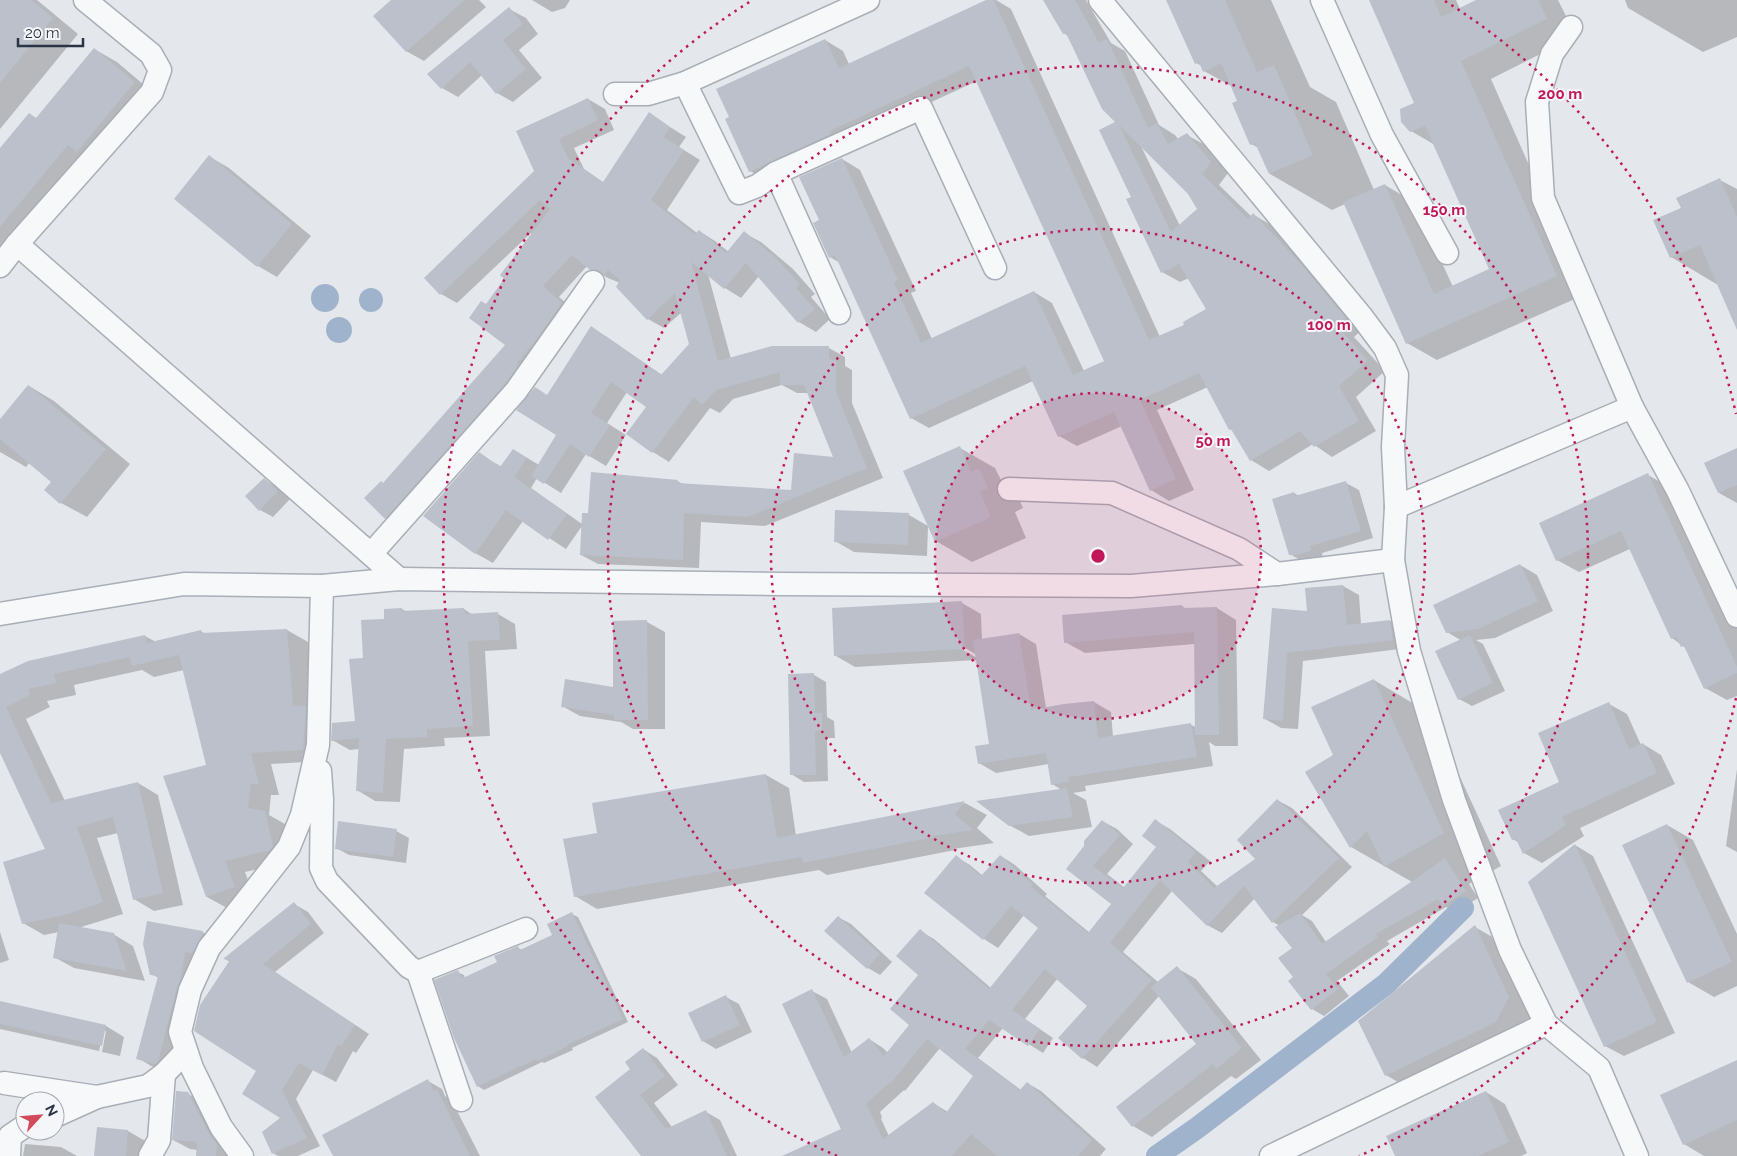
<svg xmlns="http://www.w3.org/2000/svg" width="1737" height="1156" font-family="Raleway,sans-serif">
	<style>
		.water { fill: #9fb4cc }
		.shadow { fill: #0003; fill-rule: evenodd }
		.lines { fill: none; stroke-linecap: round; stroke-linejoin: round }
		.canal { stroke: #9fb4cc; stroke-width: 22 }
		.building { fill: #bbc0ca; fill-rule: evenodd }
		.minor-casing { stroke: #a9aeb7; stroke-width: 25 }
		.minor { stroke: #f7f8fa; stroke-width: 22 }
		.ring { fill: none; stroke: #c2185b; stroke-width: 2.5; stroke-dasharray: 2.5 5 }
		.centre { fill: #c2185b; stroke: #f4f6f9; stroke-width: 2.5 }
		.ring-label { font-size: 15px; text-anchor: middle; font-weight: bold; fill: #c2185b; stroke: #f4f6f9; stroke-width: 4; stroke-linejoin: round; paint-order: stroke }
	</style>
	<rect width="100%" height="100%" fill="#e4e7ec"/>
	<g class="water">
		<circle cx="325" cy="298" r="14"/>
		<circle cx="371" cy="300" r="12"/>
		<circle cx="339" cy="330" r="13"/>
	</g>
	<g class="shadow">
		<path d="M0,0H37L78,34L0,129Z"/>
		<path d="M393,0H479L486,7L424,61L406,51Z"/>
		<path d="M532,0H570L565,8L552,12Z"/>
		<path d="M989,0H996L1011,9L1160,337L1186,325L1208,309L1189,278L1180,282L1162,272L1133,197L1118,122L1069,37L1064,33L1044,0H1086L1111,43L1125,51L1159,125L1175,135L1178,139L1187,135L1205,145L1228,173L1219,185L1252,217L1254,215L1271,225L1319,276L1363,329L1354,337L1385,371L1356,397L1376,431L1332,457L1313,444L1269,471L1251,460L1233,431L1230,429L1208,387L1157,410L1194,490L1169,501L1151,490L1122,426L1077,446L1059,436L1033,381L929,428L911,418L840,263L830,257L820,221L842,159L860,170L916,291L911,293L932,339L1034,292L1052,303L1084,371L1105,362L977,81L847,141L768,181L750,171L825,40L843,51L849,64ZM1141,146L1189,193L1198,209L1180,226Z"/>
		<path d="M1168,0H1271L1310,87L1336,102L1374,190L1385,185L1415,203L1453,287L1491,270L1435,145L1411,131L1416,103L1370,0H1456L1460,9L1478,0H1558L1576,36L1491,79L1586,294L1437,360L1407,343L1345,204L1332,210L1270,174L1259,148L1251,144L1238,101L1233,87L1204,71L1202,66L1196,63Z"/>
		<path d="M1625,0H1737V37L1703,52L1628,8Z"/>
		<path d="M509,9L526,18L538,34L519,50L542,78L513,102L497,93L482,75L458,97L442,88Z"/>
		<path d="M94,49L117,62L157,96L0,267V150L37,119Z"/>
		<path d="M588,99L605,109L614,130L574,148L584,169L604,183L649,114L686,137L679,147L700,160L667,210L697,233L699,231L715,241L729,252L744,233L761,242L793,269L815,294L811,297L830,319L816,332L799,322L759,276L741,298L725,288L708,274L731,359L829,348L845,357V366L852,370V403L883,478L765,526L701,522L699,568L598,564L581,555L582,526L566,549L523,521L493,563L475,553L479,454L502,467L514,450L539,465L558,435L547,396L591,328L607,337L662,375L691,345L682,312L664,328L648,319L620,283L608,278L587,266L559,297L578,313L402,527L386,518L384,484L506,345L486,305L506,279L532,234L531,233L457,303L441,294L536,171L517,132ZM782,385L797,393H809L835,458L792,492L683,484L677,481L589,515L582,524L531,488L537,478L561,493L586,454L606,466L626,435L607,423L627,392L648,407L628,433L653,452L669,462L710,408L720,413L733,399Z"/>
		<path d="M210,157L229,168L311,236L277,277L258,266Z"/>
		<path d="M1720,180L1737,189V327L1718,285L1671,257L1682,209Z"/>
		<path d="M29,386L54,401L130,464L87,517L61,503L46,490L53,482L30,462L26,467L0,452V421Z"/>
		<path d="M960,448L995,468L1002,482L1015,490L1023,508L1015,512L1026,538L972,562L936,541Z"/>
		<path d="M1737,449V503L1719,493Z"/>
		<path d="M1648,475L1669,487L1737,623V696L1727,700L1705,688L1687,649L1672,638L1630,549L1579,572L1557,560Z"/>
		<path d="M264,479L276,487L290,499L273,517L260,510Z"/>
		<path d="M1346,483L1359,490L1373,538L1322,553L1323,558L1303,562L1290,554L1294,493L1299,496Z"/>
		<path d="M909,515L928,526L927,556L854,552L835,541Z"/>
		<path d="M1520,565L1537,575L1553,611L1495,638L1476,640L1483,644L1505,691L1472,706L1459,699L1462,641L1447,632Z"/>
		<path d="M1343,586L1359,595L1361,624L1390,621L1406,630L1408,648L1303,661L1298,729L1281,728L1265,719L1273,610L1308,612Z"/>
		<path d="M962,603L981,614L982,640L1019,634L1036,644L1046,708L1094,702L1111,712L1113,737L1191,725L1196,727L1195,644L1085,653L1065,642L1182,606L1186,609L1217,608L1236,620L1238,746H1215L1209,742L1213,766L1085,786L1086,791L1073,793L1086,800L1092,827L1029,836L1009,825L1062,790L1052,784L1049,764L996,773L979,763L991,745L977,660L855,667L836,656ZM960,645L977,655V658L958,647Z"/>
		<path d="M402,609L407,612L464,609L473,615L498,614L515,624L517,649L485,651L490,736L444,738L445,746L404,749L400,802L375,801L357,790L359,749L350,750L332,740L357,722L364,659L386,620L385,610Z"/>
		<path d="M614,622H647L665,632V729H633L621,722L580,716L562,706L615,688Z"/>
		<path d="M287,630L308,642L312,711L324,761L271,764L279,795H271L269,815L285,824L293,858L290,862L245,872L255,899L227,908L207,897L208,766L184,670L154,677L142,670L74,685L76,695L47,701L50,707L26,719L65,801L138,783L158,795L183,905L154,911L134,899L118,833L97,838L123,914L78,928L113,934L133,946L145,981L74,968L54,957L59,932L44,935L23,923L47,850L0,750V676L145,636L156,642L201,631L205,634Z"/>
		<path d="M814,675L826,682L827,717L834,721L835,738H827L828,781L804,782L791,774Z"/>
		<path d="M1374,680L1431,714L1501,866L1469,884L1478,898L1456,912L1446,907L1387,941L1390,944L1337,981L1349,996L1324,1016L1312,1009L1295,977L1293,948L1280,926L1273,922L1255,898L1222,933L1207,925L1172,891L1123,952L1158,982L1177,968L1196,979L1261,1060L1236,1079L1231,1076L1152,1137L1133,1126L1198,1044L1159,996L1097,1067L1083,1058L1060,1038L1088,1006L1058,978L1025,1019L1053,1038L1043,1053L1003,1028L978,1058L1021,1090L1027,1083L1041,1091L1106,1149L1100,1156H785L843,1130L812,991L827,999L852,1053L869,1039L883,1048L888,1053L911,1025L919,974L920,931L934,939L991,988L1040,928L1024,915L998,948L984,939L926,893L956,857L970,865L983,876L1001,856L1015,865L1047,894L1045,896L1090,933L1113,903L1068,869L1102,821L1117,829L1133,844L1107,874L1125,888L1158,847L1156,821L1170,829L1210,861L1201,871L1218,887L1257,859L1277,800L1292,808L1352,867L1302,915L1312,921L1326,942L1412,882L1351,847L1334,756ZM940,1048L975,1075L948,1112L933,1103L889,1136L881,1119L882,1117L880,1112L904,1090L905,1091Z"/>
		<path d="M1609,704L1627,714L1641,745L1643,744L1661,755L1675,784L1580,828L1584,836L1542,863L1524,853L1519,843L1513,839L1560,782Z"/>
		<path d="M1737,769V852L1726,846Z"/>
		<path d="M766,775L789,788L796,836L965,803L987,815L977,828L994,843L953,849L955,850L827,875L819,870L597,909L575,896L598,834Z"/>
		<path d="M1667,825L1693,840L1737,934V986L1714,997L1688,982Z"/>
		<path d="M396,831L409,838L406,863L349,855L336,848Z"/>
		<path d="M1575,845L1593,856L1675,1033L1624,1056L1605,1046Z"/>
		<path d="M294,904L308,912L324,933L275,972L369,1034L356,1053L353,1051L336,1082L313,1070L296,1099L320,1146L298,1156H278L273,1153L282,1118L258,1071L230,962L225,959Z"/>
		<path d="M572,914L578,917L628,1022L572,1048L573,1050L544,1063L542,1062L484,1090L478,1086L457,972L464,975L465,979L498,963L518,948L522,950L554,935Z"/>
		<path d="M838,917L851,924L892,962L880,975L868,968Z"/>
		<path d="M1475,927L1501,942L1534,1012L1522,1036L1411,1090L1386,1075Z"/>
		<path d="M0,932L9,960L0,963Z"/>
		<path d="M202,932L215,939L169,1071L151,1066L138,1058L159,978L151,974Z"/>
		<path d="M726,997L739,1004L752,1032L716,1049L703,1041Z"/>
		<path d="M0,1003L106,1026L124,1037L120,1056L102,1052L106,1031H104L99,1051L0,1029V1033Z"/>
		<path d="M643,1049L657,1058L678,1085L654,1103L672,1127L706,1112L720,1120L737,1156H642L632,1069Z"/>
		<path d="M1737,1061V1156H1704L1684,1144Z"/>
		<path d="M428,1081L442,1089L445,1096L451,1099L480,1156H335Z"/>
		<path d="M1486,1092L1505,1104L1527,1153L1521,1156H1396Z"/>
		<path d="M188,1094L205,1103L234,1156H197L198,1150L190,1149L173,1140Z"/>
		<path d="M128,1131L147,1142L146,1156H96Z"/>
		<path d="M25,1144L61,1147L77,1156H23Z"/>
	</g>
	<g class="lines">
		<path class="canal" d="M1157,1156L1197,1128L1386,984L1463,908"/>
	</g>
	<g class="building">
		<path d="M0,0H31L53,18L0,83Z"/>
		<path d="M391,0H465L406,52L373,16Z"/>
		<path d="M986,0H994L1149,340L1184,325L1183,322L1206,309L1179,264L1161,273L1126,199L1131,197L1099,130L1115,122L1102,109L1066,33L1063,34L1043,0H1075L1099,43L1107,39L1148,128L1157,123L1168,144L1187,133L1211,162L1202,174L1248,219L1253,213L1301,264L1346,318L1337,326L1368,360L1339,386L1359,421L1314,447L1300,431L1250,461L1231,429L1229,430L1199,373L1140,400L1176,479L1150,491L1114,412L1058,437L1025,366L910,419L835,255L829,258L813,223L819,220L799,177L842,158L898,280L894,283L921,343L1034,291L1073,375L1104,361L969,66L830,131L831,134L749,172L725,119L729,117L716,89L825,39L839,68ZM1119,125L1188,194L1197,209L1171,232Z"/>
		<path d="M1166,0H1225L1257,72L1274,65L1313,155L1269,174L1255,143L1250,145L1232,103L1237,101L1221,63L1203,72L1199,62L1195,64Z"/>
		<path d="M1369,0H1434L1441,17L1476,0H1538L1547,19L1461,61L1557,276L1406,344L1343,202L1385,184L1434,294L1489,269L1425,126L1410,132L1401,122L1400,109L1414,103Z"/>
		<path d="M509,7L523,24L503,40L526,69L496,94L470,62L441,89L427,74Z"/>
		<path d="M94,48L135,82L77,152L68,145L0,227V148L29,113L36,118Z"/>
		<path d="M588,98L598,120L559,139L568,158L603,182L649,112L670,127L664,137L684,150L651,200L695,234L699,230L726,253L744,231L776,258L800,284L796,288L815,309L798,323L746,263L724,289L691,262L718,361L772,346H829V359L836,360V392L867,468L748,517L684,513L683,560L580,555L582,513H588L591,472L678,480L677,483L791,490L794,453L833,457L804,385H780V372L716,390L702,405L694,397L652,453L626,434L646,407L611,382L591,413L610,425L589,457L570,444L544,484L531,476L556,435L516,410L535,387L547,395L591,326L661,375L689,344L675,293L647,320L616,287L620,280L608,270L604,275L600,271L590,270L572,255L543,286L562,303L533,344L517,363L519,364L506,383L385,519L364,498L381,481L383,483L505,345L469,318L481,301L486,304L504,279L500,275L550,209L540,200L440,295L424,278L534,171L516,131Z"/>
		<path d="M209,155L292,224L257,267L174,199Z"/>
		<path d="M1720,178L1737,217V330L1700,245L1670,258L1653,220L1681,208L1676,198Z"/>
		<path d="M28,385L106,449L60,504L44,490L51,482L0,439V419Z"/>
		<path d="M960,446L971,472L979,468L988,488L980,492L991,517L935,542L903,471Z"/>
		<path d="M1737,448V485L1718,493L1704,463Z"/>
		<path d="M513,449L527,458L514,477L567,514L548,540L506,510L475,554L423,516L479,452L500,467Z"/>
		<path d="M1648,473L1737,667V673L1704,689L1684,646L1681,647L1676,637L1671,639L1621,531L1556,561L1539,523Z"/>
		<path d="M264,478L278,491L259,511L245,496Z"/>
		<path d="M1346,481L1361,531L1310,546L1311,551L1296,555H1289L1272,499L1294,492L1295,496Z"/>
		<path d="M835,510L909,513L908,545L834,542Z"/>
		<path d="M1520,564L1538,601L1478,629L1446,633L1433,605Z"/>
		<path d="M1343,585L1347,625L1390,620L1393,640L1287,653L1283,721L1263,719L1272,608L1307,611L1305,588Z"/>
		<path d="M962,601L965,649L834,656L832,608Z"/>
		<path d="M1182,605L1183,608L1217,607L1219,735H1195L1194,632L1064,643L1062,615Z"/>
		<path d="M402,608V611L464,608L465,614L498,612L500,640L468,641L473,726L427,729V737L386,739L383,793L356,791L359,738L331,741L332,723L355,721L349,659L363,658L361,620L384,619V609Z"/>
		<path d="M647,620L648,720H614V715L561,707L565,679L613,687V621Z"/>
		<path d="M287,629L293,706H306L303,750L251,753L259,784H251L248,808L265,811L273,846L270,850L225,861L235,887L206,897L163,776L206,765L179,655L132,666L130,657L54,674L56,683L28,689L30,695L6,707L51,803L138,782L163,893L133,900L113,817L77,827L103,902L68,914L22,924L3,862L45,849L0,753V674L28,661L145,635L147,643L201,630V633Z"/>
		<path d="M1019,633L1031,710L1064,704L1094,701L1098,738L1191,723L1197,757L1069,777V782L1051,785L1046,753L978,764L975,746L989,744L973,640Z"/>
		<path d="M1470,635L1493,683L1458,700L1435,651Z"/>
		<path d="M814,673L815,713H822V731H815L816,775H790L788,674Z"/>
		<path d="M1374,679L1444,833L1384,867L1367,831L1350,848L1305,772L1333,755L1311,707Z"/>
		<path d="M1609,702L1629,749L1643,743L1657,773L1562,817L1566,825L1523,854L1516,839L1512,840L1498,810L1559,782L1538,733Z"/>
		<path d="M766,774L777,838L965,801L955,814L973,830L933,836L934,837L803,863L802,857L574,897L563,839L597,833L592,803Z"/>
		<path d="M1067,788L1073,817L1009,826L976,801Z"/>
		<path d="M1277,799L1339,858L1272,923L1244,886L1207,926L1160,880L1110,943L1152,980L1082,1059L1058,1038L1087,1006L1045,969L1012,1010L1040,1029L1028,1046L989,1020L965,1049L1020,1090L1027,1082L1092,1140L1078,1156H997L971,1134L952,1156H782L841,1129L782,1004L812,989L844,1057L869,1038L884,1056L909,1025L890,1009L918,975L896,956L920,929L989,989L1038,928L1011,906L983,940L924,893L956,855L981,876L1000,855L1033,885L1031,887L1088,933L1111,904L1066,869L1084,846V841L1102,820L1120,835L1093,866L1123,888L1156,847L1142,836L1155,819L1196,852L1188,862L1214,888L1255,859L1237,840ZM927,1039L973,1076L946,1113L933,1102L883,1139L866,1104L889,1083L890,1084Z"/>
		<path d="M338,821L397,829L393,857L335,849Z"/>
		<path d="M1667,824L1732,962L1687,983L1622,845Z"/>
		<path d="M1575,844L1657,1022L1604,1047L1528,882Z"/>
		<path d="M1445,858L1466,891L1443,906L1438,899L1376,934L1378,937L1326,974L1338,989L1311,1010L1288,981L1293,977L1278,958L1292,948L1275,927L1300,913L1322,944Z"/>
		<path d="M294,902L311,924L263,964L355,1025L341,1046L338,1044L322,1075L299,1063L282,1090L307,1138L272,1154L262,1132L280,1118L242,1094L256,1071L194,1031L200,1005L230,960L223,959Z"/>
		<path d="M572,912L623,1019L567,1045L568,1046L537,1061L536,1059L477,1087L454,1038L434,980L458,970L461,977L462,976L463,978L497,962L494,956L518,946L520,950L552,935L547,924Z"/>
		<path d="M838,916L880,954L867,969L824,931Z"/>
		<path d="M147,921L203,931L202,936L192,953L185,952L181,978L177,987L158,1062L155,1064L136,1059L158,976L150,975L143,944Z"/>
		<path d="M59,923L114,933L127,971L53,958Z"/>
		<path d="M1475,925L1509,997L1496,1022L1385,1076L1358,1021Z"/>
		<path d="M1177,966L1242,1048L1216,1069L1213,1064L1132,1127L1116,1107L1196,1044L1151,987Z"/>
		<path d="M726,995L740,1025L702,1042L688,1013Z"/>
		<path d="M0,1001L106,1025L102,1046L0,1024Z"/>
		<path d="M643,1048L665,1076L640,1095L666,1129L706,1110L727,1156H641L595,1097L630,1069L625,1062Z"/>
		<path d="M1737,1060V1120L1683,1145L1660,1095Z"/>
		<path d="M428,1079L434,1091L437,1089L470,1156H333L322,1135Z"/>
		<path d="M176,1091L188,1092L209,1134L217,1144L216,1156H196L197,1142L172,1140Z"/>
		<path d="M1486,1091L1509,1142L1478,1156H1395L1386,1136Z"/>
		<path d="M97,1127L128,1130L126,1156H94Z"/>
	</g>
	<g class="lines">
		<g class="minor-casing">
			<g id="minor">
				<path d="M1100,0L1362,317L1385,348L1397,375L1393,447L1396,507L1393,560L1409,651L1454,800L1510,950L1546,1024L1599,1068L1637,1156"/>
				<path d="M1322,0L1382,135L1447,253"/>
				<path d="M685,83L739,193L757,186L776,173L921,108L995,268"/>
				<path d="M615,94H648L685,83L868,0"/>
				<path d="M776,173L839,313"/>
				<path d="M17,244L399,579"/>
				<path d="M0,266L17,244L152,92L160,70L151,54L85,0"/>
				<path d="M1632,407L1678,491L1737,616"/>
				<path d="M1009,489L1112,493L1239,549L1277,574"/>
				<path d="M1396,507L1632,407L1543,198L1537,102L1552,54L1571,27"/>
				<path d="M371,554L516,391L593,282"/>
				<path d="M0,614L184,584L322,586L399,579L779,584L1131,586L1277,574L1393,560"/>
				<path d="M320,771L322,799L321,868L327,881L409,967L418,972L526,929"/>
				<path d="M418,972L461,1100"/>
				<path d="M4,1083L97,1097L148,1086L164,1074L186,1051"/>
				<path d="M55,1116L97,1097"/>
				<path d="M9,1156L10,1136L25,1126"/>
				<path d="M150,1156L159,1140L164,1074"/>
				<path d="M242,1156L221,1127L192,1068L180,1032L190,990L209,948L289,847L302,815L318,745L322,586"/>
				<path d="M1271,1156L1546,1024"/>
			</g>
		</g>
		<use href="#minor" class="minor"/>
	</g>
	<circle cx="1098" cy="556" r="163" fill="#c2185b" fill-opacity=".12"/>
	<g class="ring">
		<circle cx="1098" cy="556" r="163"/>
		<circle cx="1098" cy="556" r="327"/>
		<circle cx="1098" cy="556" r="490"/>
		<path d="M1736 698A654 654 0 0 1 1359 1156M837 1156A654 654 0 0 1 751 1M1445 1A654 654 0 0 1 1736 414"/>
	</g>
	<circle cx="1098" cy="556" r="8" class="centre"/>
	<g class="ring-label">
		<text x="1560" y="99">200 m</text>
		<text x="1444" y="215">150 m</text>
		<text x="1329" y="330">100 m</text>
		<text x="1213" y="446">50 m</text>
	</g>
	<g transform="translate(40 1116) rotate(64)"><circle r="24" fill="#f4f6f9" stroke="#a4a8b1"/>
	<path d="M0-4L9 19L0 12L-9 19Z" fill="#d1495b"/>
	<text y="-8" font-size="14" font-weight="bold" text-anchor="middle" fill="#2b3445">N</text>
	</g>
	<path d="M18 38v8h65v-8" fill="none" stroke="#2b3445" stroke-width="2.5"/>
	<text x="25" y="38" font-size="15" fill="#2b3445" stroke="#f4f6f9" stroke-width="4" paint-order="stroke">20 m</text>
</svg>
